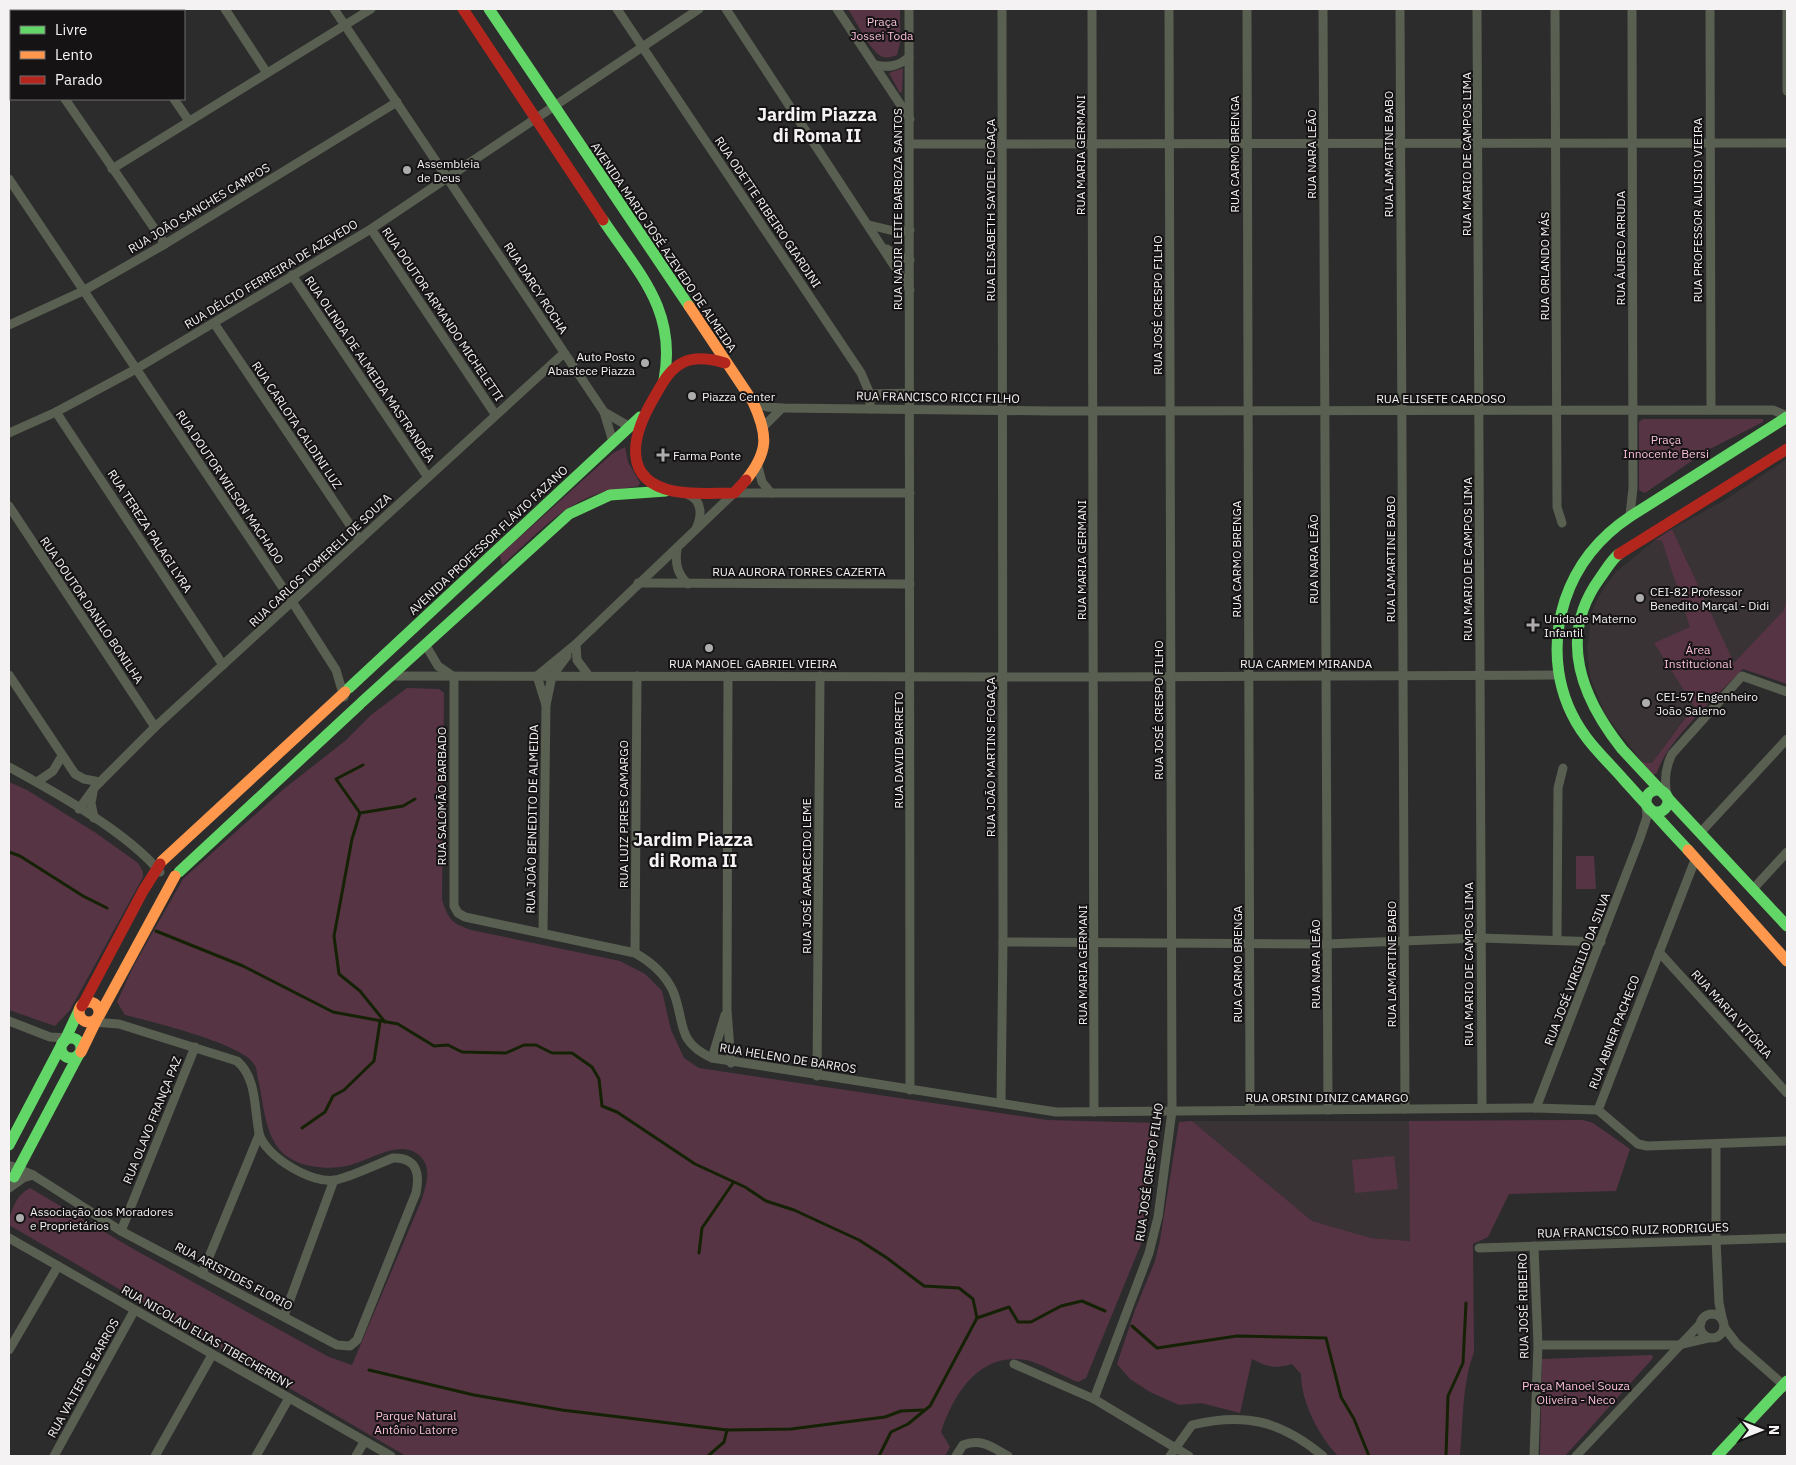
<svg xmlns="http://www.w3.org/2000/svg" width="1796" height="1465" font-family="'IBM Plex Sans','Noto Sans KR',sans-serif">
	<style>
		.built { fill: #3a3336 }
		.green { fill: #573444 }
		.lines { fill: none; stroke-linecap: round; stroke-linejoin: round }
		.stream { stroke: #152105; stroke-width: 3 }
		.street { stroke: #595f51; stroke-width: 9 }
		.fast { stroke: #63d668; stroke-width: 11 }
		.slow { stroke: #ff974d; stroke-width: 11 }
		.jam { stroke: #b3261e; stroke-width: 11 }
		.poi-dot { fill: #aeadad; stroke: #151314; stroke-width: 2 }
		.labels { text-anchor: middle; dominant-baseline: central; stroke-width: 4; stroke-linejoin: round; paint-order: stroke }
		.park-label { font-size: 12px; fill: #fabfd9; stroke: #151314 }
		.street-label { font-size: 12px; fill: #f4f2f3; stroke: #151314 }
		.poi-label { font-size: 12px; fill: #f4f2f3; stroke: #151314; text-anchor: start }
		.district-label { font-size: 18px; font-weight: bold; fill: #f4f2f3; stroke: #151314 }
	</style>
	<rect width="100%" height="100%" fill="#2c2c2c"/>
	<g class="built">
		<path d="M1787,459V596L1784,610L1734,664L1672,529L1723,501Z"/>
		<path d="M1655,540L1662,541L1691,627L1654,643L1694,705L1652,763L1642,762L1605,714L1590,677L1587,647L1593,608L1603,589L1616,572Z"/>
		<path d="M1192,1121H1409L1411,1241L1371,1238L1312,1221Z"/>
	</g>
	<g class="green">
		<path d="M848,9H900V43L897,55C891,57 886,59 881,56C869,49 856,21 848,9Z"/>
		<path d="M903,68L902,92L900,93L889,73Z"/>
		<path d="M1643,419H1763V422L1706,451L1645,493L1639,490V422Z"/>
		<path d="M625,447L628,462L640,483L638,486C624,489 611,489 597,494C559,507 532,539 502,565L500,555L613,453Z"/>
		<path d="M1672,529L1734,663L1784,610L1787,596V684L1743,669C1719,694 1666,741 1657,773L1653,775L1642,762L1652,763L1694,706L1654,643L1690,627L1662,541L1655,540Z"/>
		<path d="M407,688L439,689L444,693L442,900C449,920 451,923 471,930L620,961L645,974L662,991L671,1030L684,1058L699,1068L1047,1120L1158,1123L1141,1244L1086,1378L1078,1382C1065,1377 1036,1361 1025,1360C979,1352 953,1395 941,1432L950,1447L945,1456H406L9,1225C10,1211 16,1195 30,1188L135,1250L329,1357L352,1365L422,1199C426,1185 432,1169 421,1157C402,1137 371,1160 350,1165C334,1170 310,1168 295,1161C264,1147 265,1108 258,1079C257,1074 257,1068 254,1064C243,1044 150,1021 125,1015L117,1002L133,967L183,879L285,788L345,741L371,715Z"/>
		<path d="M9,782L27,790L96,833L138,863L143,872V877L70,1010L55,1026L9,1010Z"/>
		<path d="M1576,856H1594L1596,889H1576Z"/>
		<path d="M1583,1120L1593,1123L1630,1149L1616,1191L1509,1194L1488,1237L1473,1244L1474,1352C1462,1385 1463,1421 1460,1456H1338C1319,1436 1301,1402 1301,1374L1292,1364C1275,1369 1267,1367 1252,1359L1240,1413L1201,1403L1179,1405L1150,1392L1130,1379L1117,1364L1135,1310L1155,1261L1160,1240L1179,1122L1192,1121L1312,1221L1371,1238L1410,1241L1409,1121Z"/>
		<path d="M1394,1156L1398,1189L1355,1193L1352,1160Z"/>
		<path d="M1652,1355L1653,1358L1565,1456H1540L1542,1359Z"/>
	</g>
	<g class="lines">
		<g class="stream">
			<path d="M360,813L336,779L363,765"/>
			<path d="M9,852L20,856L83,896L107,908"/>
			<path d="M156,931L243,966L333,1012L398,1024L434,1046L448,1045L462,1052L506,1053L524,1045H536L552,1053H572L592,1067L599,1079L602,1106L617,1112L695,1164L745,1187L766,1201L794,1210L859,1240L887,1258L924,1286L959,1288L973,1299L977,1318L1009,1307L1018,1322H1031L1061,1306L1082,1301L1105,1311"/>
			<path d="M385,1022L360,991L339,974L334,936L352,839L360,813L403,806L415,799"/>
			<path d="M302,1128L325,1112L333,1096L344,1090L374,1061L380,1022"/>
			<path d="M699,1253L702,1228L733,1183"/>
			<path d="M1132,1326L1157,1348L1237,1336L1326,1338L1341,1397L1354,1419L1369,1456"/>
			<path d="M369,1370L474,1395L562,1410L727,1430L791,1429L885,1417L901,1411L923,1410"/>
			<path d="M708,1456L724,1442L727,1430"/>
			<path d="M879,1456L891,1432L908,1424L930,1406L977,1318"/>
			<path d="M1446,1456L1448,1396L1463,1363L1466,1303"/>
		</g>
		<g class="street">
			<path d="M114,9L116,11"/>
			<path d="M225,9L267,73"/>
			<path d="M334,9L604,412L613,442"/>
			<path d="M617,9L861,373L870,394V409"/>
			<path d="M726,9L910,290"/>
			<path d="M837,9L910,119"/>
			<path d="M909,9L910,1090"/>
			<path d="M1092,9L1094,1112"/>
			<path d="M1247,9L1250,1110"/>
			<path d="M1323,9L1328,1110"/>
			<path d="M1400,9L1405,1109"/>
			<path d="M1477,9L1482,1108"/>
			<path d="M1555,9L1557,507L1562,523"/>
			<path d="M1710,9L1711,410"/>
			<path d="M1787,9V91"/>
			<path d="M9,14L11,17"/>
			<path d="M875,65C889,68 899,66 909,57"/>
			<path d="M65,99L165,244"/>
			<path d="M174,99L189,121"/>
			<path d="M910,144L1787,143"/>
			<path d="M112,169L371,9"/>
			<path d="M9,179L293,603L336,670L344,697"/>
			<path d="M869,225L898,232L910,230"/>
			<path d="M371,229L495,414"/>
			<path d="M887,249L895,255L910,260"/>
			<path d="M292,275L427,476"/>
			<path d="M214,323L360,540"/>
			<path d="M9,325L83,291L165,244L397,102"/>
			<path d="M870,394L911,393"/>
			<path d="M753,402L767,407L782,408L1051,411L1773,410L1787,416"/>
			<path d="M56,412L223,665"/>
			<path d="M604,412L630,427"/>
			<path d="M763,427L782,408"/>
			<path d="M9,433L56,412L136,369L371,229L699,9"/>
			<path d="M758,467L762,482L771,493"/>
			<path d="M687,494C703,500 702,516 696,529"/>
			<path d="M9,506L155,727"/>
			<path d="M1630,515L1633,488L1632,9"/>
			<path d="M677,549C675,563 677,574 688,584"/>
			<path d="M638,583L910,584"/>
			<path d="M425,644L438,666L454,677"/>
			<path d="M576,644L577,660L589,676"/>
			<path d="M9,675L75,774L84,779L100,782"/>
			<path d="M391,676L1094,677L1559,675"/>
			<path d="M728,676L727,1010L731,1063"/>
			<path d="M454,677V906L458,913L465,917L635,953C651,962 665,974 673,991C686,1023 675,1041 712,1058L1056,1112L1536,1108L1598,1110"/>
			<path d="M546,705L537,676L576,644L734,493H910"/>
			<path d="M9,767C55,792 127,832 160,872"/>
			<path d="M37,782L53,771L62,756"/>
			<path d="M93,792L91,803L94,818"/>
			<path d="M1667,796C1664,781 1665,768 1672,754L1742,676L1787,692"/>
			<path d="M79,809L95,787L155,727L564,353"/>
			<path d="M1701,832L1787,739"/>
			<path d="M1695,860L1598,1110L1638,1144L1647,1146L1787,1141"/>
			<path d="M1753,889L1787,852"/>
			<path d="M543,933L546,705L552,676L567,656"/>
			<path d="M1557,940L1558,788L1563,768"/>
			<path d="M1003,942L1327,944L1480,938L1601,942"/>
			<path d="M1659,952L1787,1093"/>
			<path d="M635,953L637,676"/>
			<path d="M9,1021L50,1037L68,1038"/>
			<path d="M712,1058L725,1015"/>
			<path d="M817,1076L820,676"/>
			<path d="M1001,1103L1003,942L1002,9"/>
			<path d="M1536,1108L1640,838L1647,817L1646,806"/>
			<path d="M1716,1144V1240L1719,1303L1723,1322"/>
			<path d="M11,1166L33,1175L121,1231L337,1345L350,1346L357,1340L416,1193C420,1174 417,1157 393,1158C375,1165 355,1175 336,1180C313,1185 264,1156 259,1133C254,1108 257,1078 237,1061L119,1024L92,1022"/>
			<path d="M9,1188L23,1178L33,1175"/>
			<path d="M121,1231L195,1047"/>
			<path d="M9,1238L391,1456"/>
			<path d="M1479,1248L1787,1238"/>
			<path d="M202,1274L259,1135"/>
			<circle cx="1712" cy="1326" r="12"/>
			<path d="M284,1316L334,1180"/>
			<path d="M1724,1327L1737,1344L1787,1388"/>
			<path d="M1538,1345H1678L1708,1338"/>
			<path d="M9,1350L58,1266"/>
			<path d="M1014,1364L1094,1399L1189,1456"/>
			<path d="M1094,1399L1149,1253L1158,1217L1172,1111L1169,9"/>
			<path d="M54,1456L134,1311"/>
			<path d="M155,1456L212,1355"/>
			<path d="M256,1456L289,1398"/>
			<path d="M356,1456L364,1442"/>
			<path d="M956,1456L963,1445C981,1438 992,1447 1008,1456"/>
			<path d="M1170,1456L1192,1425C1245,1412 1281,1421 1323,1456"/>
			<path d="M1534,1456L1538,1345L1534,1246"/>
			<path d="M1576,1456L1701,1323"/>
		</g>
		<g class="fast">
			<path d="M489,9L689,306"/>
			<path d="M603,220C639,274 677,310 664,380"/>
			<path d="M1619,554C1611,560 1606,570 1600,578C1557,637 1581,697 1622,749L1787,926"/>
			<path d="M349,688L640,417"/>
			<path d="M362,702L569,514L610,495L666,491"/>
			<circle cx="1657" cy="801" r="11"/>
			<path d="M1688,850C1666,827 1645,803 1624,780C1612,766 1597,752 1586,737C1556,697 1550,647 1565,600C1577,564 1599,537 1631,516L1787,417"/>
			<path d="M179,872L360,704"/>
			<circle cx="71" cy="1048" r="10"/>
			<path d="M64,1042L80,1008"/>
			<path d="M9,1145L62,1044"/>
			<path d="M14,1177L79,1054"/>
			<path d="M1717,1456L1787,1381"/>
		</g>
		<g class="slow">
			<path d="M689,306L753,402C768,435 769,451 746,480"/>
			<path d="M1688,850L1787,961"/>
			<path d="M162,861L345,692"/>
			<circle cx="89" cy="1012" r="10"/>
			<path d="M99,1016L175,876"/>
			<path d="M81,1052L97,1019"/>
		</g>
		<g class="jam">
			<path d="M463,9L603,220"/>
			<path d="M725,363C712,359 697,356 684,362C667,370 660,388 651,403C632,437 622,480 673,491C692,495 714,493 734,493L746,480"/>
			<path d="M1619,554L1787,449"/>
			<path d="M82,1006L143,891L160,864"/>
		</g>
	</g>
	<g class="poi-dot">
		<circle cx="407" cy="170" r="5"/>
		<circle cx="645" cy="363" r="5"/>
		<circle cx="692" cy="396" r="5"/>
		<path d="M660.5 447.5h5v5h5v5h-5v5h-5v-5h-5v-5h5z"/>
		<circle cx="1640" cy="598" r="5"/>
		<path d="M1530.5 617.5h5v5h5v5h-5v5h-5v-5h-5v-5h5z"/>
		<circle cx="709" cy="648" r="5"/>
		<circle cx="1646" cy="703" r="5"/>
		<circle cx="20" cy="1218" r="5"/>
	</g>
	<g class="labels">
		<g class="park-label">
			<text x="882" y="21">Praça<tspan x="882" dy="14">Jossei Toda</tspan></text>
			<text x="1666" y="439">Praça<tspan x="1666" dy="14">Innocente Bersi</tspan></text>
			<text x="1698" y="649">Área<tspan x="1698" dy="14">Institucional</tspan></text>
			<text x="1576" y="1385">Praça Manoel Souza<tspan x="1576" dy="14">Oliveira - Neco</tspan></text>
			<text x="416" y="1415">Parque Natural<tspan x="416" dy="14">Antônio Latorre</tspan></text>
		</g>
		<g class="street-label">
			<text transform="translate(1234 154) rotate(-90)">RUA CARMO BRENGA</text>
			<text transform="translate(1311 154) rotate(-90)">RUA NARA LEÃO</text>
			<text transform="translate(1388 154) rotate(-90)">RUA LAMARTINE BABO</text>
			<text transform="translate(1466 154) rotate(-90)">RUA MARIO DE CAMPOS LIMA</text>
			<text transform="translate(1080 155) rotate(-90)">RUA MARIA GERMANI</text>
			<text transform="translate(199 208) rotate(-31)">RUA JOÃO SANCHES CAMPOS</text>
			<text transform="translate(897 209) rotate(-90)">RUA NADIR LEITE BARBOZA SANTOS</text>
			<text transform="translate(990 210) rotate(-90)">RUA ELISABETH SAYDEL FOGAÇA</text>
			<text transform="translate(1697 210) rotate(-90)">RUA PROFESSOR ALUISIO VIEIRA</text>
			<text transform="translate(768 212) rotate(56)">RUA ODETTE RIBEIRO GIARDINI</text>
			<text transform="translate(664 247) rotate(56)">AVENIDA MARIO JOSÉ AZEVEDO DE ALMEIDA</text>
			<text transform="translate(1620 248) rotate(-90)">RUA ÁUREO ARRUDA</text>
			<text transform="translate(1544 266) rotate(-90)">RUA ORLANDO MÁS</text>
			<text transform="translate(271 274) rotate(-31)">RUA DÉLCIO FERREIRA DE AZEVEDO</text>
			<text transform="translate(536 288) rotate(57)">RUA DARCY ROCHA</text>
			<text transform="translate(1157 305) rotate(-90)">RUA JOSÉ CRESPO FILHO</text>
			<text transform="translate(443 314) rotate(56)">RUA DOUTOR ARMANDO MICHELETTI</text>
			<text transform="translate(370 369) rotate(56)">RUA OLINDA DE ALMEIDA MASTRANDÉA</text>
			<text transform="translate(938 397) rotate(1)">RUA FRANCISCO RICCI FILHO</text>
			<text x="1441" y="398">RUA ELISETE CARDOSO</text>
			<text transform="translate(297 425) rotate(56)">RUA CARLOTA CALDINI LUZ</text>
			<text transform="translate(230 487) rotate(56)">RUA DOUTOR WILSON MACHADO</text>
			<text transform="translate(150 531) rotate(57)">RUA TEREZA PALAGI LYRA</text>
			<text transform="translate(488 540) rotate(-43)">AVENIDA PROFESSOR FLÁVIO FAZANO</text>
			<text transform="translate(1236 559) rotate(-90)">RUA CARMO BRENGA</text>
			<text transform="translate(1313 559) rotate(-90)">RUA NARA LEÃO</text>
			<text transform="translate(1390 559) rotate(-90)">RUA LAMARTINE BABO</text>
			<text transform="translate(1467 559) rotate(-90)">RUA MARIO DE CAMPOS LIMA</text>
			<text transform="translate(320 560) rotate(-43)">RUA CARLOS TOMERELI DE SOUZA</text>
			<text transform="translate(1081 560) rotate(-90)">RUA MARIA GERMANI</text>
			<text x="799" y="571">RUA AURORA TORRES CAZERTA</text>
			<text transform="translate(92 610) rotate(56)">RUA DOUTOR DANILO BONILHA</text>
			<text x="753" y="663">RUA MANOEL GABRIEL VIEIRA</text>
			<text x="1306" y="663">RUA CARMEM MIRANDA</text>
			<text transform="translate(1158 710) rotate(-90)">RUA JOSÉ CRESPO FILHO</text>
			<text transform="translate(898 750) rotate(-90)">RUA DAVID BARRETO</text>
			<text transform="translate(990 757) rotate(-90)">RUA JOÃO MARTINS FOGAÇA</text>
			<text transform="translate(441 796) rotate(-90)">RUA SALOMÃO BARBADO</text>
			<text transform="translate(623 814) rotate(-90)">RUA LUIZ PIRES CAMARGO</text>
			<text transform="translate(532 819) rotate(-89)">RUA JOÃO BENEDITO DE ALMEIDA</text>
			<text transform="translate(806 876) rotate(-90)">RUA JOSÉ APARECIDO LEME</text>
			<text transform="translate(1237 964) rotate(-90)">RUA CARMO BRENGA</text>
			<text transform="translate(1315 964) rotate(-90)">RUA NARA LEÃO</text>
			<text transform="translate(1391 964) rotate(-90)">RUA LAMARTINE BABO</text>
			<text transform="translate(1468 964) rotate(-90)">RUA MARIO DE CAMPOS LIMA</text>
			<text transform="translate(1082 965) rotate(-90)">RUA MARIA GERMANI</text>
			<text transform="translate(1577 969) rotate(-69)">RUA JOSÉ VIRGILIO DA SILVA</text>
			<text transform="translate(1732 1014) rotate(48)">RUA MARIA VITÓRIA</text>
			<text transform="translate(1614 1032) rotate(-69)">RUA ABNER PACHECO</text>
			<text transform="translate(788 1058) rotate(9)">RUA HELENO DE BARROS</text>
			<text x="1327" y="1097">RUA ORSINI DINIZ CAMARGO</text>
			<text transform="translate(152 1120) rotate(-68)">RUA OLAVO FRANÇA PAZ</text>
			<text transform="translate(1149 1172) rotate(-82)">RUA JOSÉ CRESPO FILHO</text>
			<text transform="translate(1633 1230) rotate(-2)">RUA FRANCISCO RUIZ RODRIGUES</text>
			<text transform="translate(234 1276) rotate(28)">RUA ARISTIDES FLORIO</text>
			<text transform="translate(1523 1306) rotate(-91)">RUA JOSÉ RIBEIRO</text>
			<text transform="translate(207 1337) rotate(30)">RUA NICOLAU ELIAS TIBECHERENY</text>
			<text transform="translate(83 1378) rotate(-61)">RUA VALTER DE BARROS</text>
		</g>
		<g class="poi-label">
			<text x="417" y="163">Assembleia<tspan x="417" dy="14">de Deus</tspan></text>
			<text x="635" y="356" text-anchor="end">Auto Posto<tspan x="635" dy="14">Abastece Piazza</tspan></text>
			<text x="702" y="396">Piazza Center</text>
			<text x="673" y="455">Farma Ponte</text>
			<text x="1650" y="591">CEI-82 Professor<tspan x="1650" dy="14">Benedito Marçal - Didi</tspan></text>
			<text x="1544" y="618">Unidade Materno<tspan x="1544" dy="14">Infantil</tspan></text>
			<text x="719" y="648">ㅤ</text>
			<text x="1656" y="696">CEI-57 Engenheiro<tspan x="1656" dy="14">João Salerno</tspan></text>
			<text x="30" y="1211">Associação dos Moradores<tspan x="30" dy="14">e Proprietários</tspan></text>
		</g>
		<g class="district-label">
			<text x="817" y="114">Jardim Piazza<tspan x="817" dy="21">di Roma II</tspan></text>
			<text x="693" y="839">Jardim Piazza<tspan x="693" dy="21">di Roma II</tspan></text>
		</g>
	</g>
	<rect width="1796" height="1465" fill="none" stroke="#f4f2f3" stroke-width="20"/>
	<rect x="10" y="10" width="175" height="90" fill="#151314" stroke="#6e6c6d"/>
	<rect x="20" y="26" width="25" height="8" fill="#63d668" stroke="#6e6c6d"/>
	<text x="55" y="35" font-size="15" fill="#f4f2f3">Livre</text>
	<rect x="20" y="51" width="25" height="8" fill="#ff974d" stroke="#6e6c6d"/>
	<text x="55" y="60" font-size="15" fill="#f4f2f3">Lento</text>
	<rect x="20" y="76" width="25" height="8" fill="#b3261e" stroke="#6e6c6d"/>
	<text x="55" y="85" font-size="15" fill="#f4f2f3">Parado</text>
	<g transform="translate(1761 1430) rotate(90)" stroke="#151314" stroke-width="4" paint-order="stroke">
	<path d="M0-4L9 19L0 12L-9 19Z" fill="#f4f2f3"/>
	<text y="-8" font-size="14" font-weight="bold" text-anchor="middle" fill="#f4f2f3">N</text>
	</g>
</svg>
